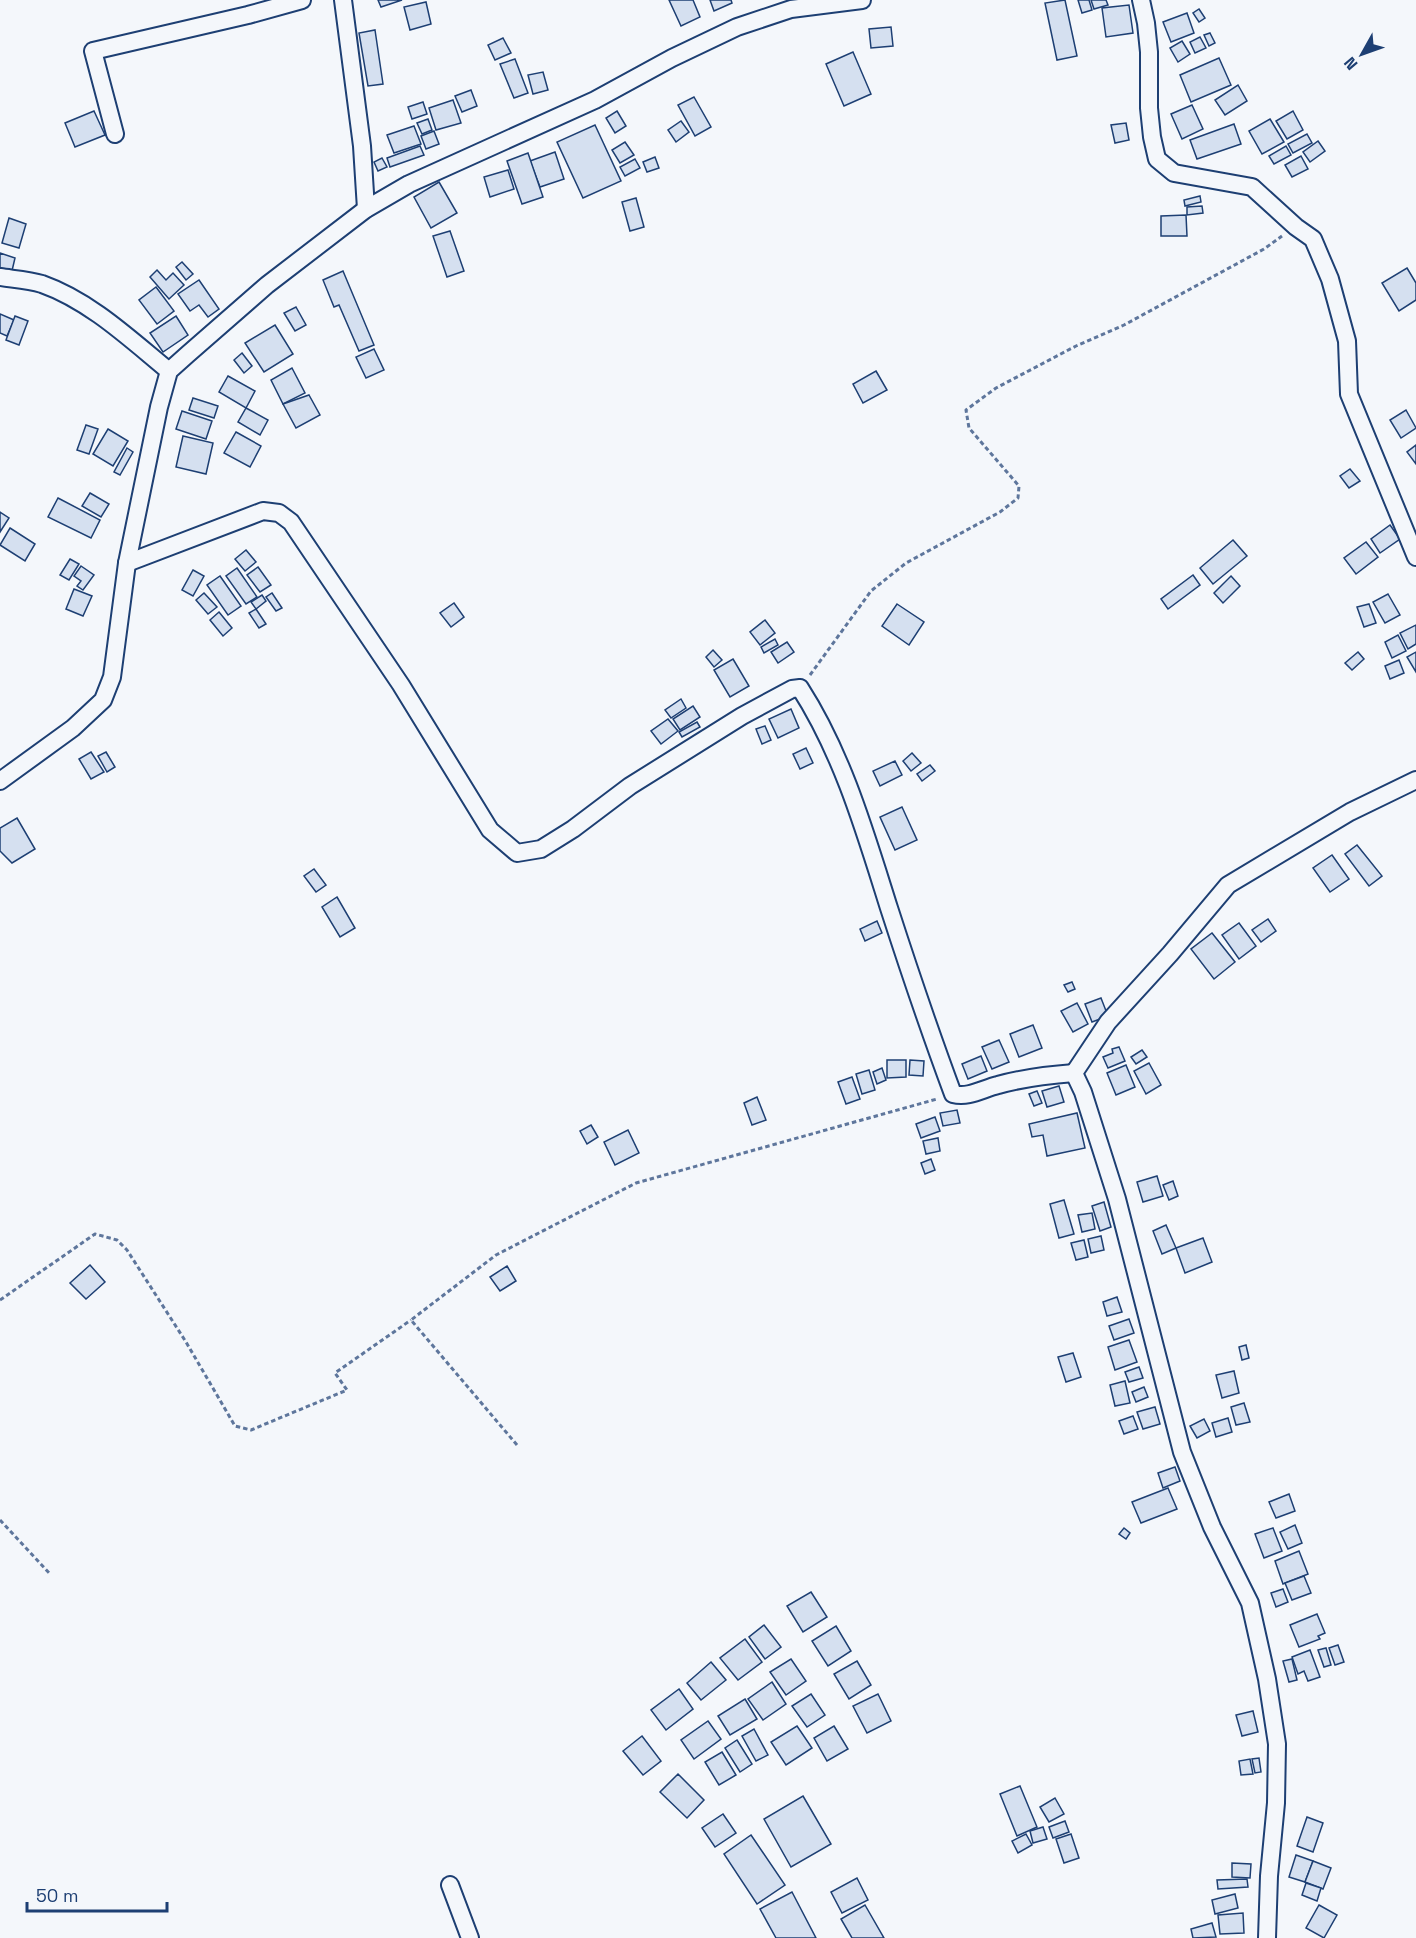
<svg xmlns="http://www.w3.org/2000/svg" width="1416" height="1938" font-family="'Space Grotesk',sans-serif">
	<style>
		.building { fill: #d5e0f0; stroke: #1d3f73; stroke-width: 1.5 }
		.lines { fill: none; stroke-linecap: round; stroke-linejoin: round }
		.street-casing { stroke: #1d3f73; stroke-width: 20 }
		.path { stroke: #5e769c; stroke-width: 3; stroke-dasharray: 4.5 3; stroke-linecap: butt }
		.street { stroke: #f4f7fb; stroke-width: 16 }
	</style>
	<rect width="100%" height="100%" fill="#f4f7fb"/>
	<g class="building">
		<path d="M378,0H402L381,7Z"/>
		<path d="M669,0H693L700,17L681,26Z"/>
		<path d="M710,0H731L732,3L714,11Z"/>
		<path d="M1065,0L1077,56L1057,60L1045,3Z"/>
		<path d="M1078,0H1089L1092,10L1082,13Z"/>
		<path d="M1091,0H1106L1108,5L1094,9Z"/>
		<path d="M426,2L431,24L410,30L404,7Z"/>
		<path d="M1129,5L1133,33L1106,37L1102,8Z"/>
		<path d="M1199,9L1205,18L1199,22L1193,13Z"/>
		<path d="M1187,13L1194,33L1171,42L1163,22Z"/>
		<path d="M891,27L893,46L871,48L869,29Z"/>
		<path d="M375,30L383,84L368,86L359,33Z"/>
		<path d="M1210,33L1215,43L1209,46L1204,35Z"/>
		<path d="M1200,37L1206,48L1195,53L1190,42Z"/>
		<path d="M503,38L511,53L495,60L488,45Z"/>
		<path d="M1182,41L1190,54L1178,62L1170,48Z"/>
		<path d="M853,52L871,94L844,106L826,64Z"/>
		<path d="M1219,58L1231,85L1191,102L1180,75Z"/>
		<path d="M515,59L528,93L514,98L500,64Z"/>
		<path d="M543,72L548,90L533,94L528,75Z"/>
		<path d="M1238,85L1247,101L1225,115L1215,100Z"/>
		<path d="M471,90L477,106L462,112L455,96Z"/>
		<path d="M694,97L711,127L695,136L678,105Z"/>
		<path d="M453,100L461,123L436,130L429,108Z"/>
		<path d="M423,102L427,114L412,119L408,107Z"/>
		<path d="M1192,105L1203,129L1182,139L1171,114Z"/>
		<path d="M94,111L105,135L75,147L65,123Z"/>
		<path d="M617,111L626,126L615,133L606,118Z"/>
		<path d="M1293,111L1303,130L1287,139L1276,121Z"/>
		<path d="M428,119L432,130L422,134L417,123Z"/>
		<path d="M1270,119L1284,142L1262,154L1249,131Z"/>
		<path d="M681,121L689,132L676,142L668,130Z"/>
		<path d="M1126,123L1129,140L1115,143L1111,125Z"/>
		<path d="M1234,124L1241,144L1197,159L1190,140Z"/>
		<path d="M595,125L621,181L583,198L557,142Z"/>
		<path d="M414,126L421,144L394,153L387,135Z"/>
		<path d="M434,131L439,144L426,149L421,136Z"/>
		<path d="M1307,134L1312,143L1293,153L1288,144Z"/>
		<path d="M1318,141L1325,151L1310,162L1303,152Z"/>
		<path d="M625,142L634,155L620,163L612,150Z"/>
		<path d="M420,146L424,155L390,167L387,158Z"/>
		<path d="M1286,146L1291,155L1274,164L1269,156Z"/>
		<path d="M555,152L564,179L540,187L530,161Z"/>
		<path d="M528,153L543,197L522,204L507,161Z"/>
		<path d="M1301,156L1308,169L1292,177L1285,165Z"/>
		<path d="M655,157L659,168L647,172L643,162Z"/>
		<path d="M382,158L387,167L378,171L374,162Z"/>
		<path d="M635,159L640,168L625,176L620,167Z"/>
		<path d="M508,170L514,189L490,197L484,177Z"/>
		<path d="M439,182L457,213L431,228L414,197Z"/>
		<path d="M1200,196L1201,202L1185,206L1184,200Z"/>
		<path d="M636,198L644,227L630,231L622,202Z"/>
		<path d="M1202,206L1203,213L1187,215V207Z"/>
		<path d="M1186,215L1187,236H1161V216Z"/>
		<path d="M9,218L26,224L19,248L2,243Z"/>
		<path d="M450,231L464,271L447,277L433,236Z"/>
		<path d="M0,253L15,258L11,275L0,272Z"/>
		<path d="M182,262L193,274L186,280L176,267Z"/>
		<path d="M1407,268L1416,283V300L1399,311L1382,283Z"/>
		<path d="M157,270L166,280L173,273L184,285L169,299L150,277Z"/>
		<path d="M343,271L374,345L359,351L339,305L334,307L323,280Z"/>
		<path d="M199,280L219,309L208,317L199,305L190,311L178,294Z"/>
		<path d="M156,287L174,311L157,324L139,300Z"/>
		<path d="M296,307L306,325L295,331L284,313Z"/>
		<path d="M0,314L14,320L7,336L0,333Z"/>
		<path d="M15,316L28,321L19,345L6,340Z"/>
		<path d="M176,316L188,335L163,352L150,333Z"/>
		<path d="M275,325L293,354L264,372L245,343Z"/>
		<path d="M374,349L384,370L366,378L356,357Z"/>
		<path d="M242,353L252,366L244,373L234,360Z"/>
		<path d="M292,368L305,393L283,404L271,380Z"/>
		<path d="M876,371L887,390L863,403L853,384Z"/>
		<path d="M228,376L255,391L246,408L219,392Z"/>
		<path d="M309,395L320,415L296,428L283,404Z"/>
		<path d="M193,398L218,406L214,418L189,410Z"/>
		<path d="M246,408L268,420L260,435L238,422Z"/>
		<path d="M1406,410L1416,428L1401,438L1390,420Z"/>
		<path d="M182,411L212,421L206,439L176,429Z"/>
		<path d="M86,425L98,429L89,454L77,450Z"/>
		<path d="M108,429L128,441L113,466L93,454Z"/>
		<path d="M236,432L261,446L250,467L224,453Z"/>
		<path d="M183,436L213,443L206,474L176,467Z"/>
		<path d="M1416,445V464L1407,452Z"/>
		<path d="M127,448L133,452L120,475L114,472Z"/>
		<path d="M1350,469L1360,481L1349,488L1340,476Z"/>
		<path d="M90,493L109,504L101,517L82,506Z"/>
		<path d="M58,498L100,520L91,538L48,517Z"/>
		<path d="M0,512L9,518L0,532Z"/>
		<path d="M1390,525L1400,539L1380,553L1371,539Z"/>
		<path d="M10,528L35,544L25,561L0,545Z"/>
		<path d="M1233,540L1247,556L1213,584L1200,568Z"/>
		<path d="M1366,542L1378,557L1356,574L1344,558Z"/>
		<path d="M246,550L256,562L245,571L235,559Z"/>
		<path d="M70,559L79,564L69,580L60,575Z"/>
		<path d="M81,566L94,575L83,590L77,586L81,581L74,576Z"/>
		<path d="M258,567L271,585L260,592L247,575Z"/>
		<path d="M237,568L257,597L246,604L226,576Z"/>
		<path d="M193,570L204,576L193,596L182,590Z"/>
		<path d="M1193,575L1200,585L1168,609L1161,599Z"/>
		<path d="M220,576L241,606L228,615L207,585Z"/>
		<path d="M1231,576L1240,586L1223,603L1214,593Z"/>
		<path d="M74,589L92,596L83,616L66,609Z"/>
		<path d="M204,593L217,607L208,614L196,600Z"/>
		<path d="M272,593L282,608L276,611L266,597Z"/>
		<path d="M1388,594L1400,615L1385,623L1373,602Z"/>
		<path d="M262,595L266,601L256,609L251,602Z"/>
		<path d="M454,603L464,617L451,627L440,613Z"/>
		<path d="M897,604L924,622L909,645L882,626Z"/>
		<path d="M1369,604L1376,623L1364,627L1357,607Z"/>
		<path d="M256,609L266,624L259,628L249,613Z"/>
		<path d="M219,612L232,628L223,636L210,620Z"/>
		<path d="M765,620L775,633L760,645L750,632Z"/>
		<path d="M1416,625V644L1408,649L1400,633Z"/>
		<path d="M1398,635L1406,651L1392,658L1385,642Z"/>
		<path d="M775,639L778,645L764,653L761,647Z"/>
		<path d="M787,642L794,652L778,663L771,652Z"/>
		<path d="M713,650L722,660L714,667L706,657Z"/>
		<path d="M1358,652L1364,659L1352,670L1345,663Z"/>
		<path d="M1416,652V672L1407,657Z"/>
		<path d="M733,659L749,686L730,697L714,670Z"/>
		<path d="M1399,660L1404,673L1390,679L1385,666Z"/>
		<path d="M681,699L686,708L671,718L665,710Z"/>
		<path d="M693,706L700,717L680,730L673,719Z"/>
		<path d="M791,709L799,728L778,738L769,719Z"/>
		<path d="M668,719L678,731L661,744L651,731Z"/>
		<path d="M697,722L700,727L682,737L679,732Z"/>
		<path d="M765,726L771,740L762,744L756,729Z"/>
		<path d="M806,748L813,763L800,769L793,754Z"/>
		<path d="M91,752L104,772L91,779L79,759Z"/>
		<path d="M106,752L115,767L107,772L98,756Z"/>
		<path d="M912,753L921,763L911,771L903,761Z"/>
		<path d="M895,761L902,775L880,786L873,771Z"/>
		<path d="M930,765L935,771L922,781L917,774Z"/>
		<path d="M902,807L917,840L895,850L880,817Z"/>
		<path d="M17,818L35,849L12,863L0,851V828Z"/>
		<path d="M1357,845L1382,876L1369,886L1345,854Z"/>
		<path d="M1332,855L1349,879L1330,892L1313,868Z"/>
		<path d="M314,869L326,885L316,892L304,876Z"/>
		<path d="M337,897L355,928L340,937L322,907Z"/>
		<path d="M1268,919L1276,931L1261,942L1252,930Z"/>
		<path d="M877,921L882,933L865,941L860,929Z"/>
		<path d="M1239,923L1256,946L1239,959L1222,935Z"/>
		<path d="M1212,933L1235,962L1214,979L1191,949Z"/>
		<path d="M1072,982L1075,989L1068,992L1064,985Z"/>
		<path d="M1101,998L1108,1016L1092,1022L1085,1004Z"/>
		<path d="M1077,1003L1088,1024L1073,1032L1061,1011Z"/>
		<path d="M1033,1025L1042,1048L1019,1057L1010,1034Z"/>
		<path d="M999,1040L1009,1062L992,1069L982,1047Z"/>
		<path d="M1119,1047L1125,1061L1108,1068L1103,1057L1113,1053L1112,1049Z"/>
		<path d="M1142,1050L1147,1057L1136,1064L1131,1057Z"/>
		<path d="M981,1056L987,1071L968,1079L962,1064Z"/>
		<path d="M887,1060H906V1077L887,1078Z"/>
		<path d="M910,1060L924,1061L923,1076L909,1075Z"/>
		<path d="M1149,1063L1161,1085L1146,1094L1134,1071Z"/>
		<path d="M1126,1065L1135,1087L1116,1095L1107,1073Z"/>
		<path d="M882,1068L886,1080L877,1084L873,1072Z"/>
		<path d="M869,1070L875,1090L862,1094L856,1074Z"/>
		<path d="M852,1077L860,1099L846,1104L838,1082Z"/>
		<path d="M1059,1086L1064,1102L1047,1107L1042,1091Z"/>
		<path d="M1037,1091L1042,1103L1034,1106L1029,1094Z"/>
		<path d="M757,1097L766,1120L752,1125L744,1103Z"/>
		<path d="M957,1110L960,1123L943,1126L940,1113Z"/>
		<path d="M1077,1113L1085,1148L1047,1156L1043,1135L1032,1137L1029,1124Z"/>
		<path d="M935,1117L940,1131L921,1138L916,1124Z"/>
		<path d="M591,1125L598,1137L587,1144L580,1131Z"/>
		<path d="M628,1130L639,1153L615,1165L604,1142Z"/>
		<path d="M938,1138L940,1151L926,1154L923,1141Z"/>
		<path d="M931,1159L935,1170L925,1174L921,1163Z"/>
		<path d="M1157,1176L1163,1196L1143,1202L1137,1182Z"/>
		<path d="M1173,1181L1178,1196L1169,1200L1163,1185Z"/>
		<path d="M1064,1200L1074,1234L1059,1238L1050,1204Z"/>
		<path d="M1104,1202L1111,1227L1100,1231L1092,1206Z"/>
		<path d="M1092,1213L1095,1229L1082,1232L1078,1215Z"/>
		<path d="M1166,1225L1176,1248L1162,1254L1153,1231Z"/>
		<path d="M1101,1236L1104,1250L1091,1253L1088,1239Z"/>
		<path d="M1203,1238L1212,1262L1185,1273L1176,1248Z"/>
		<path d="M1084,1240L1088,1257L1076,1260L1071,1243Z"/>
		<path d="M90,1265L105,1282L86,1299L70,1283Z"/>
		<path d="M507,1266L516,1281L500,1291L490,1277Z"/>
		<path d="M1117,1297L1122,1312L1107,1316L1103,1302Z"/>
		<path d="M1129,1319L1134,1333L1114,1340L1109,1326Z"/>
		<path d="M1129,1340L1137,1362L1115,1370L1108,1347Z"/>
		<path d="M1246,1345L1249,1358L1242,1360L1239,1347Z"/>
		<path d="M1073,1353L1081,1377L1066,1382L1058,1357Z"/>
		<path d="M1139,1367L1143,1378L1129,1382L1125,1372Z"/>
		<path d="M1234,1371L1239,1393L1222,1398L1216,1375Z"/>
		<path d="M1125,1381L1130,1403L1115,1406L1110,1385Z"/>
		<path d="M1144,1387L1148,1397L1136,1402L1132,1392Z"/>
		<path d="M1244,1403L1250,1422L1236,1425L1231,1407Z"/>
		<path d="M1155,1407L1160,1424L1143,1429L1137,1412Z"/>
		<path d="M1133,1416L1138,1429L1124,1434L1119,1421Z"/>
		<path d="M1228,1418L1232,1432L1216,1437L1212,1423Z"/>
		<path d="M1204,1419L1210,1431L1197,1438L1190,1426Z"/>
		<path d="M1175,1467L1180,1481L1163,1488L1158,1473Z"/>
		<path d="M1168,1488L1177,1509L1141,1523L1132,1502Z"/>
		<path d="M1289,1494L1295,1511L1276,1518L1269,1502Z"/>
		<path d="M1295,1525L1302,1543L1288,1549L1280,1532Z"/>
		<path d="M1124,1528L1130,1533L1126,1539L1119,1534Z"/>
		<path d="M1273,1528L1282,1551L1264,1558L1255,1534Z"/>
		<path d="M1299,1551L1308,1574L1283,1584L1275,1561Z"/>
		<path d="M1304,1576L1311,1593L1292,1600L1285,1583Z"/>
		<path d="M1283,1589L1288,1602L1276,1607L1271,1593Z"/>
		<path d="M811,1592L827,1617L803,1632L787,1606Z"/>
		<path d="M1317,1614L1325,1633L1318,1636L1320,1639L1299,1647L1290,1625Z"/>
		<path d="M764,1625L781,1647L765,1659L749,1637Z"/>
		<path d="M836,1626L851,1651L828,1666L812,1641Z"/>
		<path d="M745,1639L762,1662L738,1680L720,1658Z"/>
		<path d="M1338,1645L1344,1662L1335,1665L1329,1648Z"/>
		<path d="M1326,1648L1331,1665L1324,1667L1318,1650Z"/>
		<path d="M1310,1650L1320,1677L1308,1681L1304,1671L1298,1674L1292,1657Z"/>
		<path d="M791,1659L806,1681L786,1695L770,1672Z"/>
		<path d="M1292,1659L1297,1680L1289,1682L1283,1661Z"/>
		<path d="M857,1661L871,1685L849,1699L834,1674Z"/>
		<path d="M711,1662L726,1680L701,1700L687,1683Z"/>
		<path d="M772,1682L786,1704L763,1720L748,1699Z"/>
		<path d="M679,1689L693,1709L666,1730L651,1710Z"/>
		<path d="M811,1694L825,1715L807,1727L792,1706Z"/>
		<path d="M878,1694L891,1721L867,1733L853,1706Z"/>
		<path d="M745,1699L757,1719L730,1735L718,1716Z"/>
		<path d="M1253,1711L1258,1732L1242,1736L1236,1715Z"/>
		<path d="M708,1721L721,1739L694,1759L681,1740Z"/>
		<path d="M797,1726L812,1748L786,1765L771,1742Z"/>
		<path d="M834,1726L848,1749L827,1761L814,1738Z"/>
		<path d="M754,1729L768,1755L756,1761L742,1736Z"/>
		<path d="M642,1736L661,1761L643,1775L623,1751Z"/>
		<path d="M737,1740L752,1764L740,1772L725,1748Z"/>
		<path d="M722,1752L736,1775L719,1785L705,1762Z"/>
		<path d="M1259,1758L1261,1772L1255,1773L1252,1759Z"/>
		<path d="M1250,1759L1253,1774L1241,1775L1239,1761Z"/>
		<path d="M678,1774L704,1800L687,1818L660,1792Z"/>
		<path d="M1020,1786L1037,1827L1017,1836L1000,1794Z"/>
		<path d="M803,1796L831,1844L791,1867L764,1819Z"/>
		<path d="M1055,1798L1064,1814L1049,1822L1040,1807Z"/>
		<path d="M723,1814L736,1833L715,1847L702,1828Z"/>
		<path d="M1307,1817L1323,1823L1313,1852L1297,1846Z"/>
		<path d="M1065,1821L1069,1832L1053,1838L1049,1827Z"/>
		<path d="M1043,1827L1047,1839L1033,1843L1030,1831Z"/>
		<path d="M1026,1834L1032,1845L1018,1853L1012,1841Z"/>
		<path d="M1071,1834L1079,1858L1064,1863L1056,1839Z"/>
		<path d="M751,1835L785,1885L757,1904L724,1854Z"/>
		<path d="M1296,1855L1313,1861L1305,1882L1289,1877Z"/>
		<path d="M1313,1861L1331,1868L1323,1889L1305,1882Z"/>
		<path d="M1232,1863L1251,1864L1250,1878L1232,1877Z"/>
		<path d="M857,1878L868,1900L842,1913L831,1892Z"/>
		<path d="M1247,1879L1248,1887L1218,1889L1217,1880Z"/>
		<path d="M1306,1883L1321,1888L1317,1901L1302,1895Z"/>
		<path d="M792,1892L816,1938H776L760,1909Z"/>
		<path d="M1235,1894L1238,1908L1215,1914L1212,1900Z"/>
		<path d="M865,1905L884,1938H852L841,1919Z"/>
		<path d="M1319,1905L1337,1915L1324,1938L1306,1928Z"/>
		<path d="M1243,1913L1244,1933L1220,1934L1218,1915Z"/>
		<path d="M1212,1923L1216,1937L1193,1938L1191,1929Z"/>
	</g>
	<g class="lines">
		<g class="street-casing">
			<g id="street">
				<path d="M343,0L362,146L366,209"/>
				<path d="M1141,0L1146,23L1149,52V108L1152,137L1157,159L1174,173L1252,187L1296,227L1313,239L1330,279L1347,341L1349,394L1416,557"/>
				<path d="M115,134L93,51L248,15L302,0"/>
				<path d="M0,277C13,279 29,280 42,284C90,301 130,339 169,371"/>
				<path d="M127,563L263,511L279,513L291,522L401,685L490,830L517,853L541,849L573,829L630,786L742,716L792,689L800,688C843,755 865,832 889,908C909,970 930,1032 953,1094C969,1098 982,1089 998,1085C1023,1078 1048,1075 1074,1073"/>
				<path d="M0,781L73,728L103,700L112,677L127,563L159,407L169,371L188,354L267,285L366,209L409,184L595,100L672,58L737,27L791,9L862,0"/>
				<path d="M450,1885L470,1938"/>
				<path d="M1267,1938L1269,1876L1276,1803L1277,1744L1267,1679L1250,1603L1212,1527L1182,1452L1117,1199L1083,1092L1074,1073L1108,1022L1170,954L1228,885L1350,812L1416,780"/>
			</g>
		</g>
		<g class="path">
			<path d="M810,675L871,591L906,563L1000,512L1018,498L1019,486L969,428L966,410L996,388L1076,346L1124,325L1264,249L1282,236"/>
			<path d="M0,1300L95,1234L117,1240L127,1250L186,1342L235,1426L251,1430L347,1390L335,1373L411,1320"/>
			<path d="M517,1445L411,1320L496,1255L636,1183L937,1099"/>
			<path d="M0,1520L50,1574"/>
		</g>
		<use href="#street" class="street"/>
	</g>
	<g transform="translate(1362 54) rotate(230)" stroke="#f4f7fb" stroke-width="4.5" paint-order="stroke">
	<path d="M0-4.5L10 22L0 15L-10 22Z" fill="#1d3f73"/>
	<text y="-9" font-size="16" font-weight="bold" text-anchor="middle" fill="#1d3f73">N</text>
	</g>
	<path d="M27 1902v9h140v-9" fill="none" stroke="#1d3f73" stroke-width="3"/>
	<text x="36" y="1902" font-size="18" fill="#1d3f73" stroke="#f4f7fb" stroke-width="4.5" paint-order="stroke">50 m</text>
</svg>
